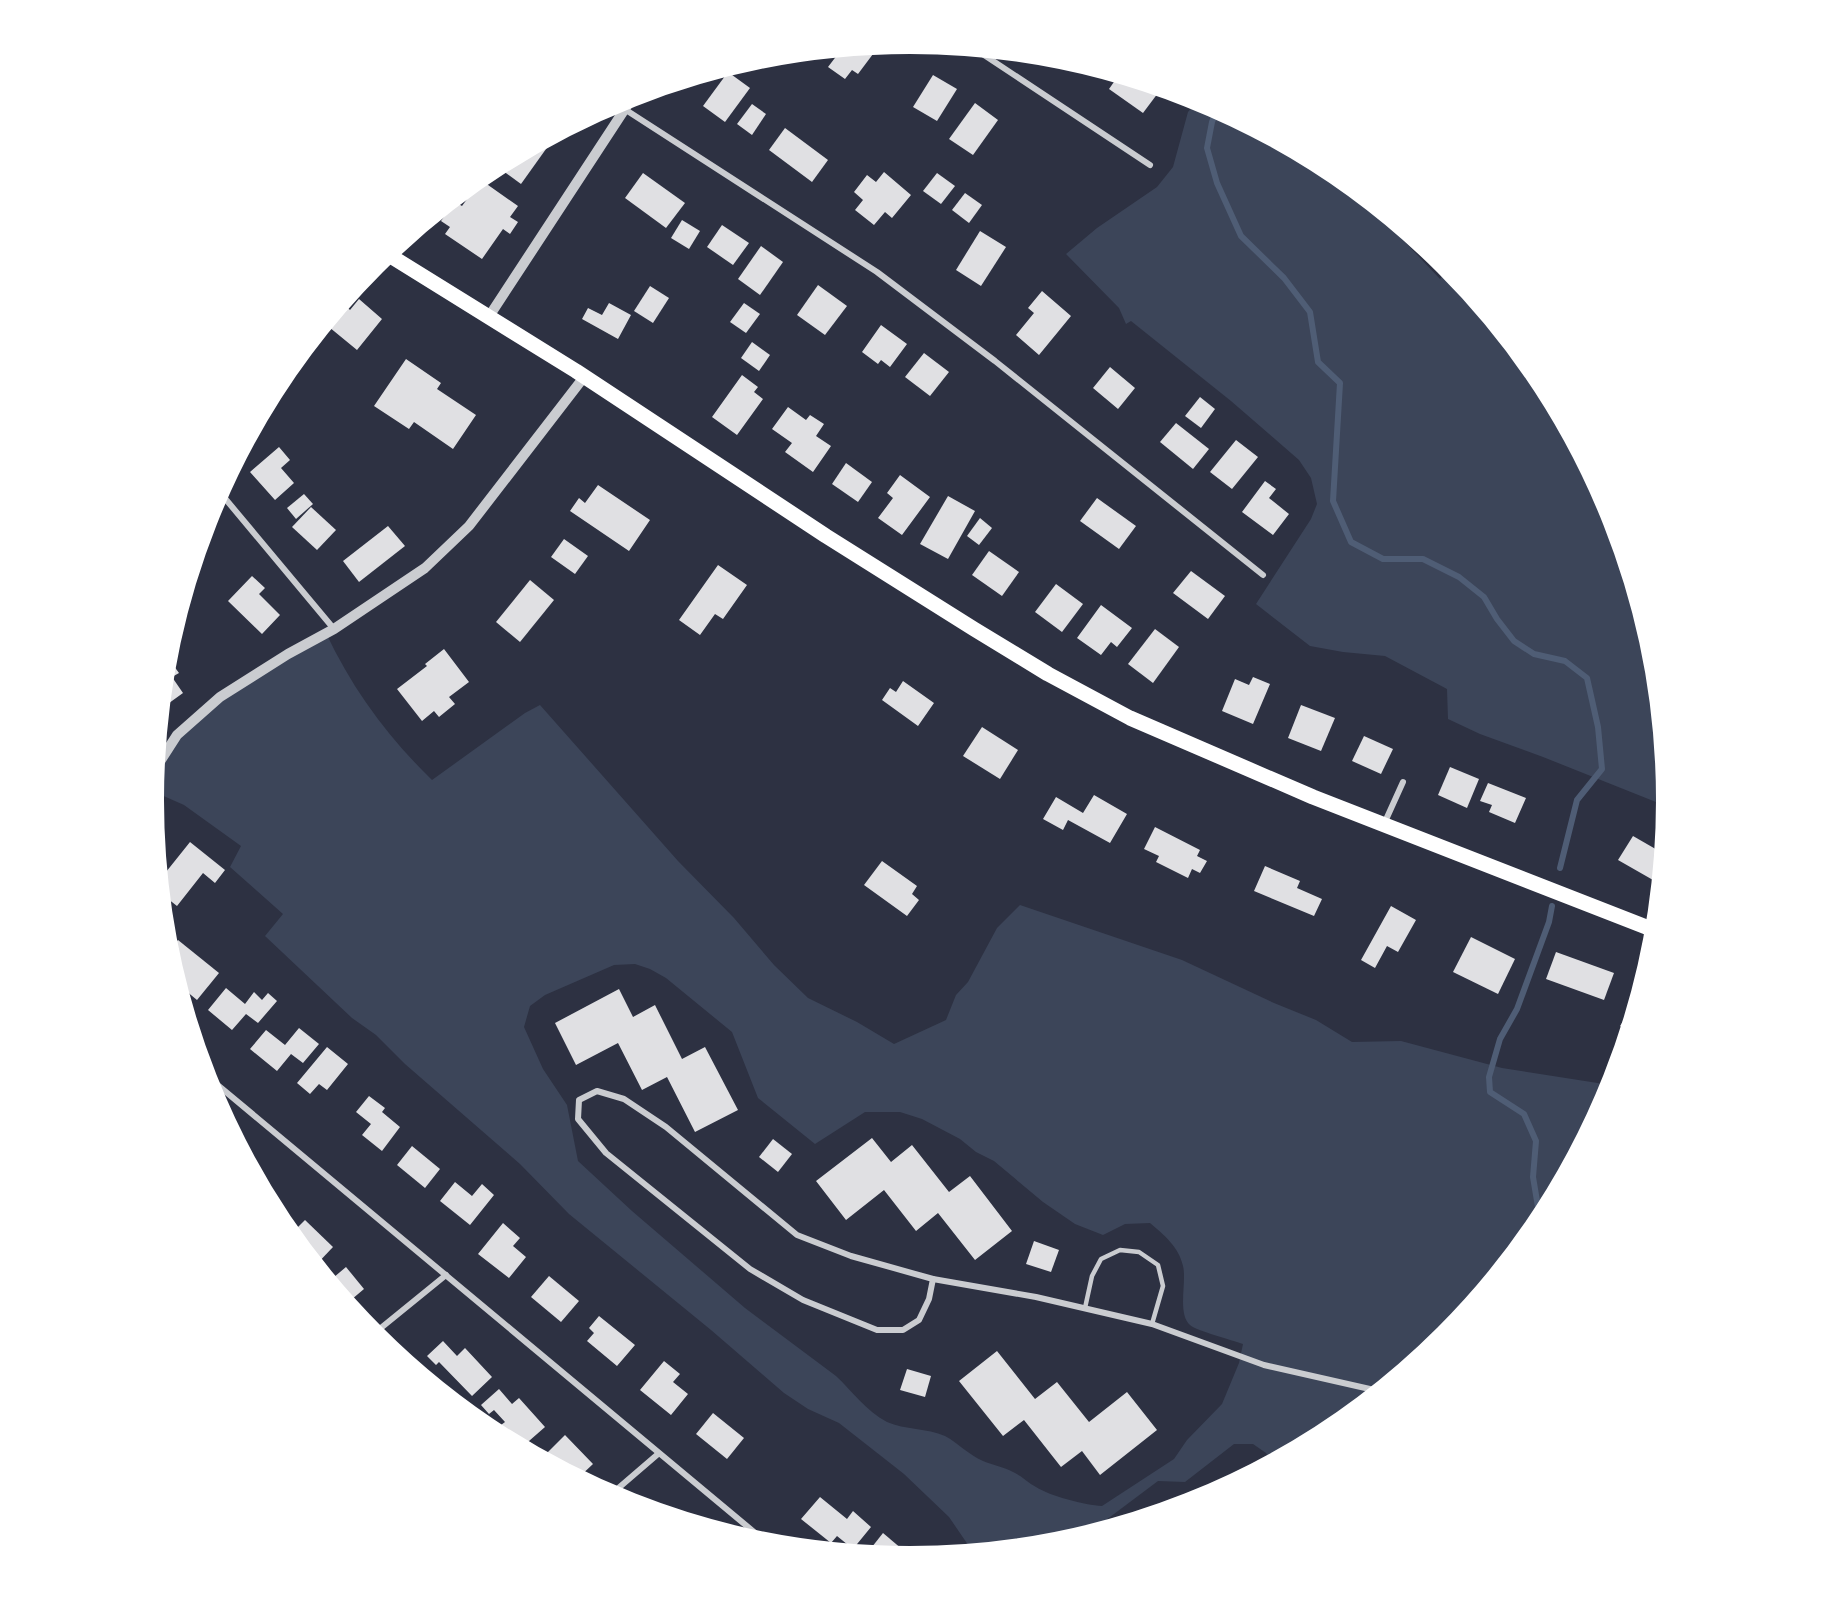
<svg xmlns="http://www.w3.org/2000/svg" width="1821" height="1600" font-family="'Fira Sans',sans-serif">
	<style>
		.green { fill: #3c4559; fill-rule: evenodd }
		.lines { fill: none; stroke-linecap: round; stroke-linejoin: round }
		.stream { stroke: #4f5d75; stroke-width: 6 }
		.building { fill: #e0e0e3 }
		.service { stroke: #caccd0; stroke-width: 4.5 }
		.minor { stroke: #caccd0; stroke-width: 6 }
		.tertiary { stroke: #caccd0; stroke-width: 10 }
		.primary { stroke: #fff; stroke-width: 15 }
		.rim { fill: none; stroke: #fff; stroke-width: 8 }
	</style>
	<rect width="100%" height="100%" fill="#2d3142"/>
	<g class="green">
		<path d="M1201,97L1334,167L1440,279L1452,265L1543,378L1614,509L1657,652L1671,800V808L1543,757L1480,734L1448,719L1447,689L1385,656L1343,652L1310,646L1256,604L1311,519L1317,504L1311,478L1299,460L1231,401L1131,321L1126,324L1119,308L1066,254L1097,228L1157,187L1173,167L1188,112Z"/>
		<path d="M326,633C353,690 387,736 432,780L525,713L540,705L678,861L734,918L774,965L808,998L857,1022L894,1044L946,1020L956,995L968,982L997,928L1020,905L1182,960L1274,1003L1316,1020L1352,1042L1401,1041L1502,1068L1604,1084L1615,1087L1613,1092L1543,1223L1448,1338L1333,1433L1274,1465L1266,1453L1253,1444H1234L1185,1482L1158,1481L1094,1529L1092,1536L1059,1546L975,1555L949,1517L904,1474L839,1423L808,1409L784,1393L711,1330L569,1214L520,1164L405,1064L376,1035L352,1018L265,936L283,914L230,867L241,846L184,805L150,790L151,782L185,730L228,692ZM635,964L650,969L666,978L732,1032L758,1098L815,1144L865,1112H900L922,1119L960,1139L976,1152L994,1161L1043,1202L1075,1224L1103,1235L1125,1224L1150,1223C1164,1235 1179,1247 1183,1266C1187,1282 1177,1313 1190,1325C1197,1331 1232,1340 1243,1344L1239,1363L1222,1404L1187,1440L1174,1459L1102,1506C1085,1505 1050,1496 1036,1487C1028,1483 1022,1476 1013,1472C1004,1467 993,1465 983,1461C969,1455 958,1443 945,1436C927,1428 905,1430 887,1422C866,1411 852,1391 836,1376L745,1308L632,1211L578,1161L567,1105L543,1069L524,1027L530,1006L545,995L614,965Z"/>
	</g>
	<g class="lines">
		<g class="stream">
			<path d="M1218,106L1212,122L1207,148L1217,183L1241,236L1284,278L1310,312L1318,362L1340,383L1333,501L1351,542L1383,559H1423L1459,577L1484,597L1497,619L1514,641L1534,654L1565,661L1587,678L1598,727L1602,769L1577,800L1560,868"/>
			<path d="M1544,1221L1539,1213L1533,1177L1536,1141L1524,1114L1490,1092L1489,1077L1500,1039L1517,1009L1549,922L1552,906"/>
		</g>
	</g>
	<g class="building">
		<path d="M882,42L858,74L852,70L845,79L828,67L844,46Z"/>
		<path d="M1066,56L1080,60L1073,71L1061,63Z"/>
		<path d="M728,72L750,88L725,122L703,106Z"/>
		<path d="M1121,72L1149,81L1161,89L1143,113L1109,89Z"/>
		<path d="M933,75L957,89L937,121L913,107Z"/>
		<path d="M975,103L998,120L973,155L949,139Z"/>
		<path d="M752,104L766,114L752,135L737,124Z"/>
		<path d="M561,128L521,184L499,168L507,157Z"/>
		<path d="M785,128L828,160L812,182L769,150Z"/>
		<path d="M884,172L911,195L892,218L885,212L874,225L855,210L863,200L854,192L867,175L876,182Z"/>
		<path d="M643,173L685,203L666,228L625,198Z"/>
		<path d="M937,173L955,186L941,204L923,191Z"/>
		<path d="M481,180L518,206L510,217L518,222L510,234L503,229L482,259L445,234L450,227L441,221L455,202L462,206Z"/>
		<path d="M965,193L982,205L969,223L952,210Z"/>
		<path d="M682,220L700,231L689,249L671,238Z"/>
		<path d="M722,225L749,243L733,265L707,247Z"/>
		<path d="M980,231L1006,247L981,286L956,270Z"/>
		<path d="M761,246L783,262L760,295L738,279Z"/>
		<path d="M818,285L847,306L825,335L797,315Z"/>
		<path d="M650,286L669,298L653,323L634,311Z"/>
		<path d="M1042,291L1071,316L1039,355L1016,335L1034,313L1028,308Z"/>
		<path d="M359,299L382,319L357,350L329,327L346,306L350,310Z"/>
		<path d="M609,303L631,315L618,339L582,319L588,308L602,315Z"/>
		<path d="M744,303L760,314L746,333L730,322Z"/>
		<path d="M881,325L907,344L890,367L881,360L878,364L862,352Z"/>
		<path d="M752,342L770,355L759,371L741,358Z"/>
		<path d="M924,353L949,372L930,396L905,377Z"/>
		<path d="M406,359L441,383L437,389L476,415L453,449L414,422L409,429L374,406Z"/>
		<path d="M1110,367L1135,388L1118,409L1093,388Z"/>
		<path d="M742,375L758,387L754,392L763,399L737,435L712,417Z"/>
		<path d="M1200,397L1215,409L1201,428L1185,416Z"/>
		<path d="M788,407L806,420L810,415L824,424L816,436L831,446L813,472L785,452L792,443L772,429Z"/>
		<path d="M1176,423L1209,449L1193,469L1160,442Z"/>
		<path d="M251,428L257,434L237,454Z"/>
		<path d="M1236,440L1258,457L1232,489L1210,472Z"/>
		<path d="M279,447L290,460L281,468L294,483L275,500L250,472Z"/>
		<path d="M846,463L872,482L858,502L832,484Z"/>
		<path d="M900,475L930,497L902,535L878,518L893,498L887,493Z"/>
		<path d="M1265,481L1276,489L1269,498L1289,514L1273,535L1242,512Z"/>
		<path d="M598,485L650,520L629,551L570,511L579,498L585,503Z"/>
		<path d="M304,494L313,504L296,519L287,508Z"/>
		<path d="M948,496L975,511L948,559L920,544Z"/>
		<path d="M1097,498L1136,526L1119,549L1080,521Z"/>
		<path d="M311,507L336,530L317,550L292,527Z"/>
		<path d="M980,518L992,528L979,545L967,536Z"/>
		<path d="M388,526L405,546L359,582L343,561Z"/>
		<path d="M564,539L588,556L575,574L551,557Z"/>
		<path d="M989,551L1019,572L1002,596L972,575Z"/>
		<path d="M718,565L747,585L723,619L715,614L700,635L679,620Z"/>
		<path d="M1191,571L1225,596L1208,619L1173,593Z"/>
		<path d="M252,576L265,588L259,594L280,615L262,634L228,601Z"/>
		<path d="M530,580L554,600L520,642L496,622Z"/>
		<path d="M1056,584L1083,604L1062,632L1035,612Z"/>
		<path d="M1101,605L1132,628L1117,647L1111,642L1101,655L1077,638Z"/>
		<path d="M1155,629L1179,647L1153,683L1128,664Z"/>
		<path d="M444,649L469,682L449,697L455,704L439,717L434,711L422,721L397,689L427,666L425,664Z"/>
		<path d="M168,658L179,673L172,677L183,693L158,711L163,662Z"/>
		<path d="M1253,677L1270,684L1253,724L1222,711L1235,679L1249,685Z"/>
		<path d="M903,681L934,703L918,726L882,700L890,688L896,692Z"/>
		<path d="M1301,705L1335,718L1321,751L1288,738Z"/>
		<path d="M982,727L1018,750L1000,779L963,756Z"/>
		<path d="M1364,736L1393,749L1381,774L1352,761Z"/>
		<path d="M1450,767L1479,779L1467,808L1438,795Z"/>
		<path d="M1488,783L1526,798L1515,823L1489,812L1492,805L1480,801Z"/>
		<path d="M1094,795L1127,814L1110,843L1068,820L1063,830L1043,819L1056,797L1083,813Z"/>
		<path d="M1155,827L1200,850L1197,856L1207,861L1200,873L1192,869L1188,878L1156,862L1159,856L1144,849Z"/>
		<path d="M1633,836L1666,855L1653,880L1618,860Z"/>
		<path d="M190,842L225,870L215,883L203,873L177,906L158,891V882Z"/>
		<path d="M882,861L917,886L912,894L919,900L907,916L864,885Z"/>
		<path d="M1265,866L1300,881L1297,888L1322,899L1314,916L1254,891Z"/>
		<path d="M1391,906L1416,920L1398,952L1387,946L1375,968L1361,960Z"/>
		<path d="M1471,937L1515,959L1498,994L1453,972Z"/>
		<path d="M178,940L219,973L197,1000L174,981L166,955Z"/>
		<path d="M1556,952L1614,973L1604,1000L1546,979Z"/>
		<path d="M226,988L245,1004L254,992L262,1000L268,993L277,1001L258,1023L246,1014L232,1030L208,1010Z"/>
		<path d="M619,989L633,1017L655,1005L682,1059L705,1047L738,1110L695,1132L667,1077L642,1090L618,1043L576,1065L555,1023Z"/>
		<path d="M1644,990L1631,1033L1620,1026Z"/>
		<path d="M299,1028L319,1044L303,1063L291,1054L277,1071L250,1049L266,1030L285,1045Z"/>
		<path d="M327,1047L348,1064L327,1090L319,1084L310,1094L297,1083Z"/>
		<path d="M369,1096L385,1108L382,1112L400,1127L382,1151L362,1135L371,1124L356,1112Z"/>
		<path d="M872,1138L891,1162L912,1145L949,1192L970,1176L1012,1231L975,1260L938,1213L916,1231L884,1190L846,1220L816,1181Z"/>
		<path d="M773,1139L792,1154L778,1172L759,1157Z"/>
		<path d="M412,1146L440,1169L425,1188L397,1165Z"/>
		<path d="M455,1182L472,1196L482,1184L494,1195L470,1225L440,1201Z"/>
		<path d="M305,1220L333,1247L314,1267L289,1236Z"/>
		<path d="M503,1223L520,1238L513,1246L526,1257L509,1278L478,1254Z"/>
		<path d="M1034,1241L1059,1250L1051,1272L1026,1264Z"/>
		<path d="M346,1267L364,1289L345,1305L327,1283Z"/>
		<path d="M549,1276L579,1301L561,1322L531,1297Z"/>
		<path d="M599,1316L635,1345L617,1366L587,1341L594,1333L589,1328Z"/>
		<path d="M443,1341L457,1356L465,1348L492,1377L472,1396L439,1362L436,1365L427,1356Z"/>
		<path d="M997,1351L1035,1399L1057,1382L1089,1422L1127,1392L1157,1430L1100,1475L1082,1451L1061,1467L1024,1420L1003,1436L959,1381Z"/>
		<path d="M664,1361L680,1374L673,1382L688,1394L671,1415L640,1390Z"/>
		<path d="M907,1369L931,1376L925,1397L900,1390Z"/>
		<path d="M499,1389L512,1404L519,1398L545,1427L521,1448L501,1425L505,1422L494,1410L489,1414L481,1405Z"/>
		<path d="M713,1413L744,1438L727,1459L696,1434Z"/>
		<path d="M565,1435L593,1464L576,1480L550,1466L554,1462L546,1454Z"/>
		<path d="M1240,1471L1246,1479L1199,1504V1503Z"/>
		<path d="M820,1497L847,1519L853,1511L871,1527L853,1549L837,1536L831,1543L801,1519Z"/>
		<path d="M1167,1502L1174,1511L1144,1520Z"/>
		<path d="M883,1533L909,1555L905,1560L874,1557L868,1552Z"/>
	</g>
	<g class="lines">
		<path class="service" d="M1085,1308L1092,1276L1101,1259L1120,1250L1139,1252L1158,1265L1163,1286L1152,1324"/>
		<g class="minor">
			<path d="M969,45L1150,165"/>
			<path d="M612,101L877,272L995,361L1263,575"/>
			<path d="M218,490L334,629"/>
			<path d="M1384,824L1403,782"/>
			<path d="M202,1072L772,1547"/>
			<path d="M597,1091L624,1099L666,1127L797,1235L851,1256L933,1279L929,1299L919,1320L903,1330H877L803,1300L750,1269L606,1153L578,1119L579,1100Z"/>
			<path d="M933,1279L1036,1297L1152,1324L1264,1365L1383,1392"/>
			<path d="M371,1336L446,1275"/>
			<path d="M608,1497L658,1454"/>
		</g>
		<g class="tertiary">
			<path d="M488,318L636,92"/>
			<path d="M152,774L177,735L220,697L288,654L334,629L425,568L469,526L584,377"/>
		</g>
		<path class="primary" d="M384,252L576,371L826,536L974,629L1048,674L1130,718L1313,797L1659,932"/>
	</g>
	<path d="M0 0H1821V1600H0ZM160 800a750 750 0 1 1 1500 0a750 750 0 1 1-1500 0Z" fill="#fff" fill-rule="evenodd"/>
	<path class="rim" d="M160 800a750 750 0 1 1 1500 0a750 750 0 1 1-1500 0Z"/>
</svg>
